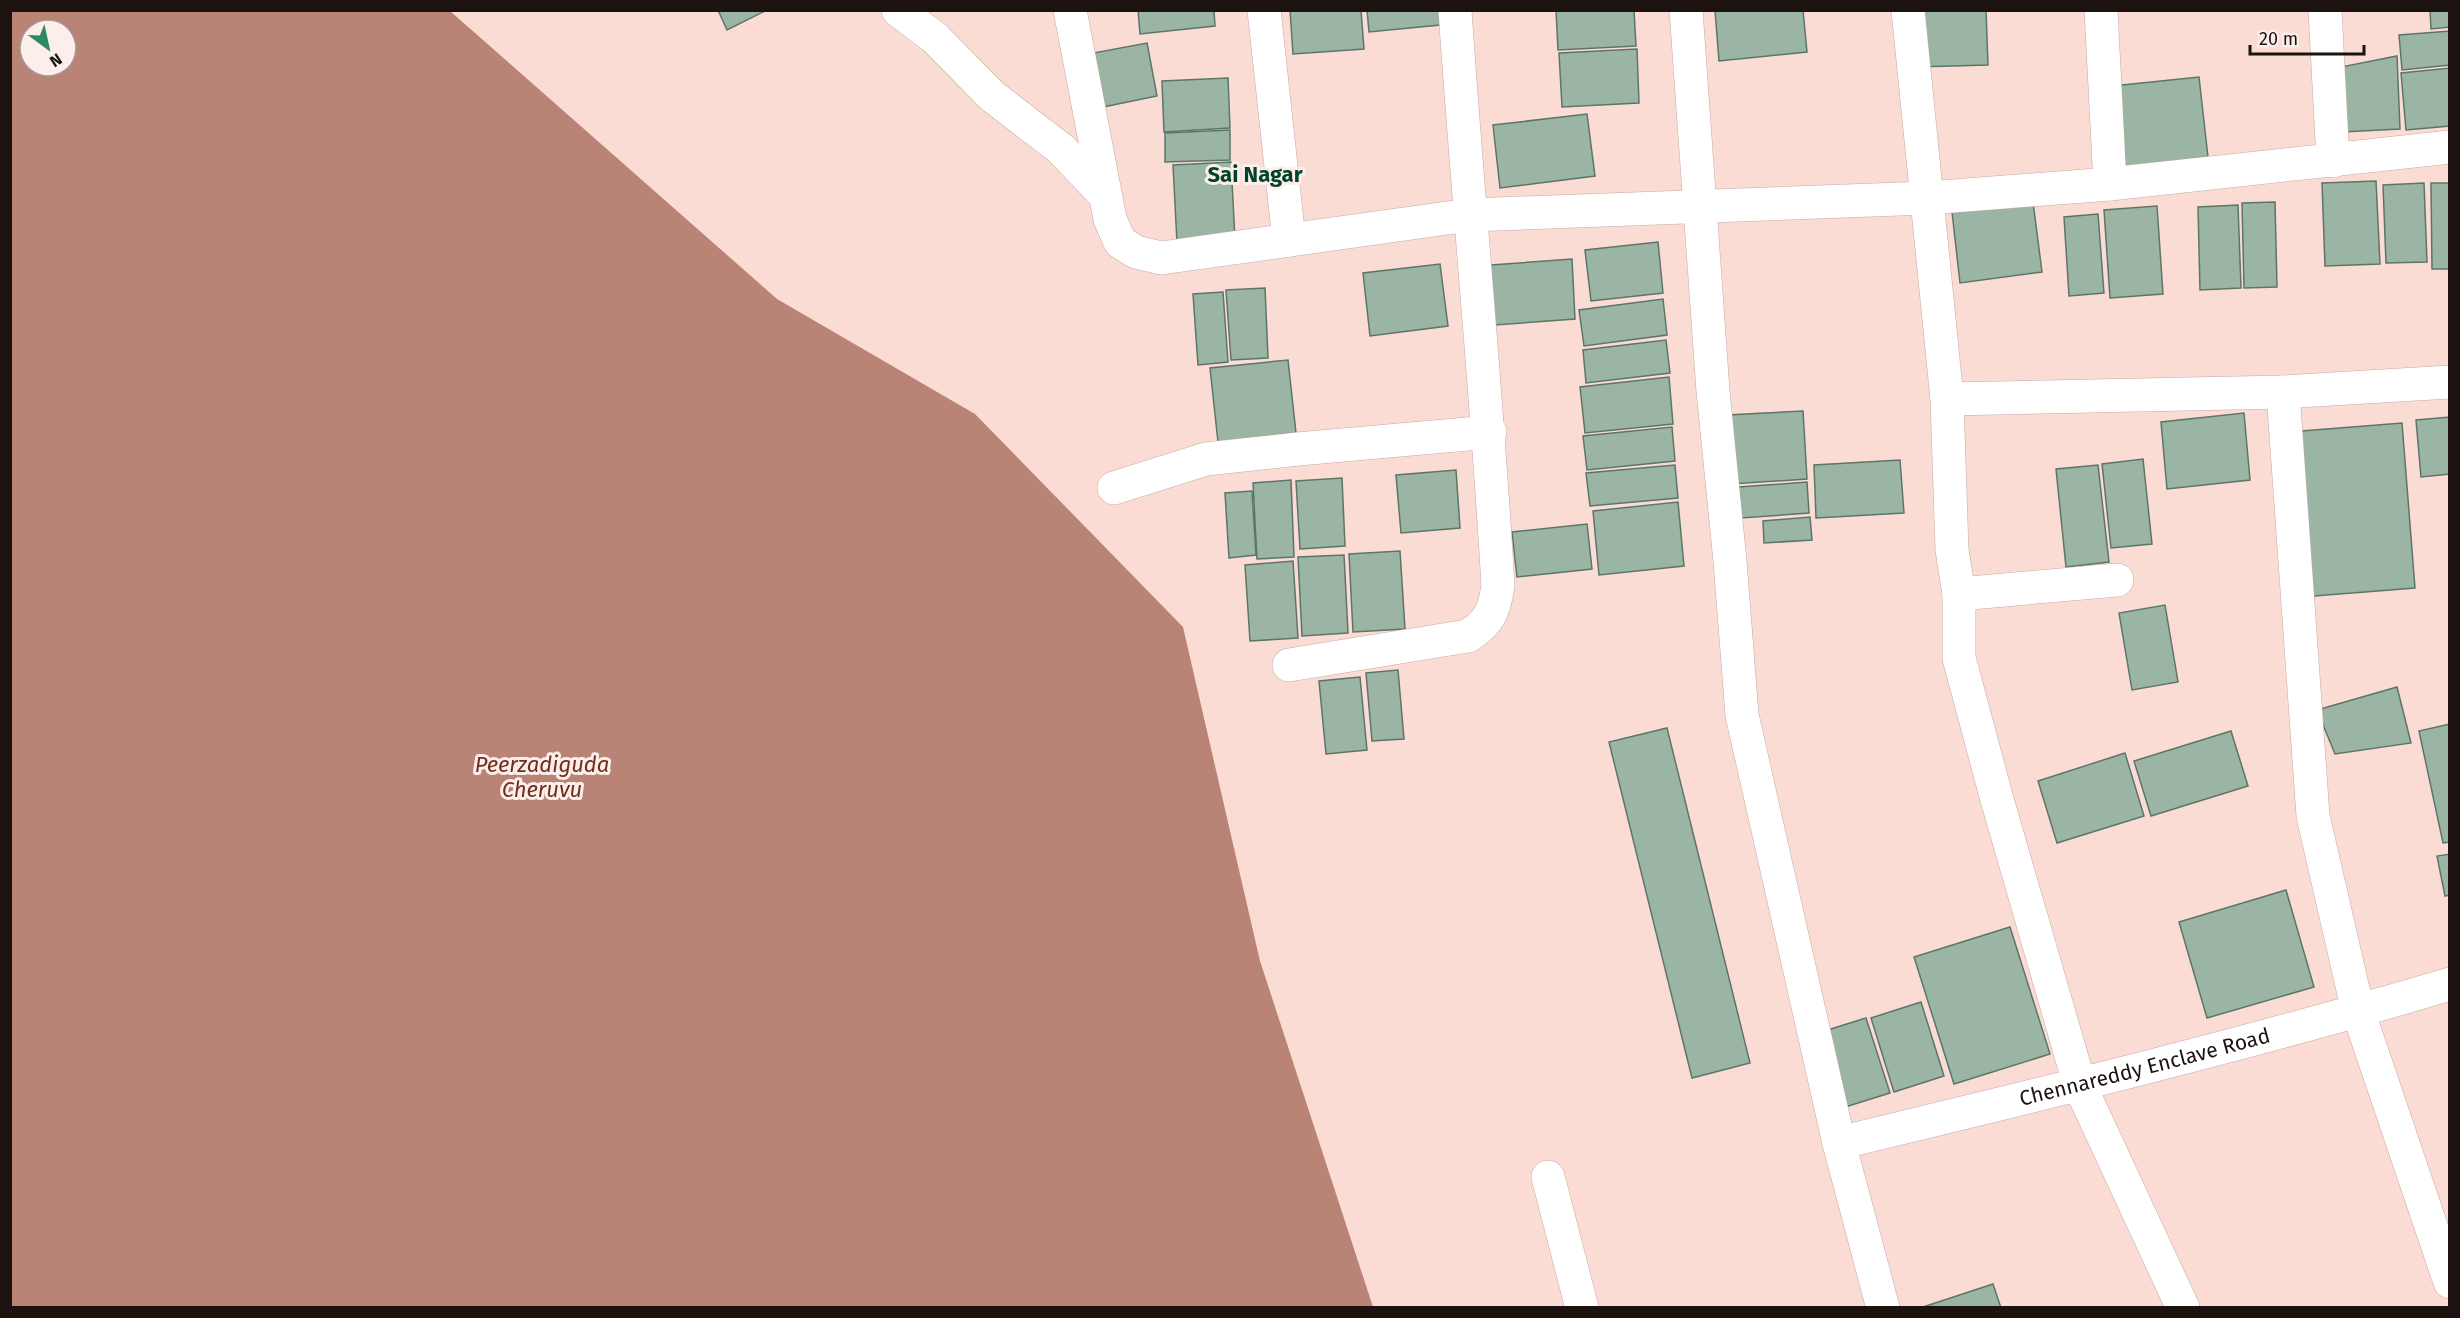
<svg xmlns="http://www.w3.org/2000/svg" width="2460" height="1318" font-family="'Fira Sans',sans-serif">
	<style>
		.water { fill: #b98376; fill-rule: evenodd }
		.building { fill: #9bb5a5; stroke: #5d7567; stroke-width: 1.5 }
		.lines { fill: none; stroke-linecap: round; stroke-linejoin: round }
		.minor-casing { stroke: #c7aaa2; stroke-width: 34 }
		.minor { stroke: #fff; stroke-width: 33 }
		.labels { text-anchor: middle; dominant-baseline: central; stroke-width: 6; stroke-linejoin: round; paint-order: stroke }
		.street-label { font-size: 21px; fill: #1c120f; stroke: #fbeeeb }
		.neighbourhood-label { font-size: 22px; font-weight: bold; fill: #004429; stroke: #fbeeeb }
		.water-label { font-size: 22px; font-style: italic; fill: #702d1c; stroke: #fbeeeb }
	</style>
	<rect width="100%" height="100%" fill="#fbdcd5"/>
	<path class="water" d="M10,11H450L777,299L975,414L1183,627L1260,961L1373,1307H11ZM30,30H66V66H30Z"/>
	<g class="building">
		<path d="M718,10H767L727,30Z"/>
		<path d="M1138,10H1214L1215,26L1140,34Z"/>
		<path d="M1290,10H1361L1364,49L1293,54Z"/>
		<path d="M1367,10H1439L1440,25L1369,32Z"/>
		<path d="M1556,10H1634L1636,46L1558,50Z"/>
		<path d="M1715,10H1803L1807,52L1719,61Z"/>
		<path d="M1913,10H1986L1988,65L1915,67Z"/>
		<path d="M2430,10H2450V27L2431,29Z"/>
		<path d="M2450,31V65L2402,70L2399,35Z"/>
		<path d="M1147,43L1157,96L1098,108L1088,54Z"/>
		<path d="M1637,49L1639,103L1562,107L1559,53Z"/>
		<path d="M2397,56L2400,129L2342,132L2341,67Z"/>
		<path d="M2450,68V126L2406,130L2401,73Z"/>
		<path d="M2199,77L2208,157L2122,167L2113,86Z"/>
		<path d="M1228,78L1230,128L1164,132L1162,81Z"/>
		<path d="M1587,114L1595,176L1500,188L1493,125Z"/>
		<path d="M1230,130V160L1165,162V133Z"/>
		<path d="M1231,162L1235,240L1177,243L1173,165Z"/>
		<path d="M2376,181L2380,264L2325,266L2322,183Z"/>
		<path d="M2424,183L2427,262L2386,263L2383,185Z"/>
		<path d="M2431,183H2450V269H2432Z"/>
		<path d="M2033,202L2042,272L1960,283L1952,212Z"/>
		<path d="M2275,202L2277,287L2244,288L2242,203Z"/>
		<path d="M2238,205L2241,288L2200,290L2198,207Z"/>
		<path d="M2157,206L2163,294L2110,298L2104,210Z"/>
		<path d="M2098,214L2104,293L2069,296L2064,217Z"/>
		<path d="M1658,242L1663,293L1591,301L1585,250Z"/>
		<path d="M1572,259L1575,319L1481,326L1477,266Z"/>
		<path d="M1440,264L1448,326L1370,336L1363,273Z"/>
		<path d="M1265,288L1268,358L1231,360L1226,290Z"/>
		<path d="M1223,292L1228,362L1198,365L1193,294Z"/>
		<path d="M1663,299L1667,335L1584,346L1579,310Z"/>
		<path d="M1666,340L1670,373L1586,383L1583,350Z"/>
		<path d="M1288,360L1296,433L1218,442L1210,368Z"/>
		<path d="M1669,377L1673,424L1585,433L1580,387Z"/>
		<path d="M1803,411L1807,479L1730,484L1727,415Z"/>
		<path d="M2244,413L2250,480L2167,489L2161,422Z"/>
		<path d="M2450,417V474L2421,477L2416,420Z"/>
		<path d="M2402,423L2415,588L2302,597L2289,432Z"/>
		<path d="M1672,427L1675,461L1587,470L1583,436Z"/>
		<path d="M2143,459L2152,544L2111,548L2102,464Z"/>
		<path d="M1900,460L1904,513L1816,518L1814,465Z"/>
		<path d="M1675,465L1678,498L1590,506L1586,473Z"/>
		<path d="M2098,465L2109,562L2066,567L2056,469Z"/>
		<path d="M1456,470L1460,528L1401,533L1396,475Z"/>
		<path d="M1342,478L1345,546L1300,549L1296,481Z"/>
		<path d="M1291,480L1294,557L1257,559L1253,483Z"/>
		<path d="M1807,482L1809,513L1741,518L1739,487Z"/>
		<path d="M1252,491L1256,555L1229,558L1225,493Z"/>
		<path d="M1678,502L1684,566L1599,575L1593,511Z"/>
		<path d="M1810,517L1812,540L1764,543L1763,521Z"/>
		<path d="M1587,524L1592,569L1517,577L1512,532Z"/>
		<path d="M1400,551L1405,629L1353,632L1349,554Z"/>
		<path d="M1344,555L1348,633L1302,636L1298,557Z"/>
		<path d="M1293,561L1298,638L1250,641L1245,565Z"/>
		<path d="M2165,605L2178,682L2132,690L2119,613Z"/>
		<path d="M1398,670L1404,739L1372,741L1366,673Z"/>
		<path d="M1360,677L1367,750L1326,754L1319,681Z"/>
		<path d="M2397,687L2411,743L2335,754L2317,710Z"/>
		<path d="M2450,724V842L2443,843L2419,731Z"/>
		<path d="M1667,728L1750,1063L1692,1078L1609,742Z"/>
		<path d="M2231,731L2248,786L2151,816L2134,761Z"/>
		<path d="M2125,753L2144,816L2057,843L2038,781Z"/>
		<path d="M2450,854V895L2445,896L2437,856Z"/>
		<path d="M2286,890L2314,987L2207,1018L2179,922Z"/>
		<path d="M2010,927L2050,1054L1954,1084L1914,957Z"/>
		<path d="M1921,1002L1944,1076L1894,1092L1871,1018Z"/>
		<path d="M1866,1018L1890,1093L1842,1108L1818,1033Z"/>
		<path d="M1993,1284L2001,1308H1920Z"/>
	</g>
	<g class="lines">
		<g class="minor-casing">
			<g id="minor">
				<path d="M898,10L935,38L992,96L1061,149L1105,195"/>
				<path d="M1070,10L1110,219L1120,242L1136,252L1161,258L1469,215L1927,198L2110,184L2450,147"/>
				<path d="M1264,10L1289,240"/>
				<path d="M1686,10L1713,391L1730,561L1742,715L1839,1143L1883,1308"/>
				<path d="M1908,10L1947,399L1952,550L1959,594L2117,580"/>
				<path d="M2101,10L2110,184"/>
				<path d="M2325,10L2333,161"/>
				<path d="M2283,392L2313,816L2358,1011L2450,1282"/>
				<path d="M1947,399L2283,392L2450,382"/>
				<path d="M1114,488L1206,459L1298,449L1490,432"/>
				<path d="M1959,594V658L1996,796L2080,1086L2183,1308"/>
				<path d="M1289,665L1468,636C1490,622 1494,611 1498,586C1487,394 1468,202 1455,10"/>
				<path id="s1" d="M1839,1143C2043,1094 2248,1044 2450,984"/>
				<path d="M1548,1177L1582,1308"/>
			</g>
		</g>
		<use href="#minor" class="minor"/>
	</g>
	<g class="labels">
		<g class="street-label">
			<text stroke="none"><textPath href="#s1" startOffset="315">Chennareddy Enclave Road</textPath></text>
		</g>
		<g class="neighbourhood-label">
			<text x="1255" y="174">Sai Nagar</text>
		</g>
		<g class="water-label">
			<text x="542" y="764">Peerzadiguda<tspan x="542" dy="25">Cheruvu</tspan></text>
		</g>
	</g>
	<rect width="2460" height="1318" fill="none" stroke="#1c120f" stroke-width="24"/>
	<g transform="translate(48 48) rotate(147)"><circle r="28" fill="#fbeeeb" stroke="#a29693" stroke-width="1.5"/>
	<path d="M0-4.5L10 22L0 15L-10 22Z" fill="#2f895e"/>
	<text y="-9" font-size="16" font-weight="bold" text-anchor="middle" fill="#1c120f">N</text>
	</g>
	<path d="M2250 45v9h114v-9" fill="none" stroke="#1c120f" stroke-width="3"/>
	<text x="2259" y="45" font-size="18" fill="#1c120f" stroke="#fbeeeb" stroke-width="4.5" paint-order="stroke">20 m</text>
</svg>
